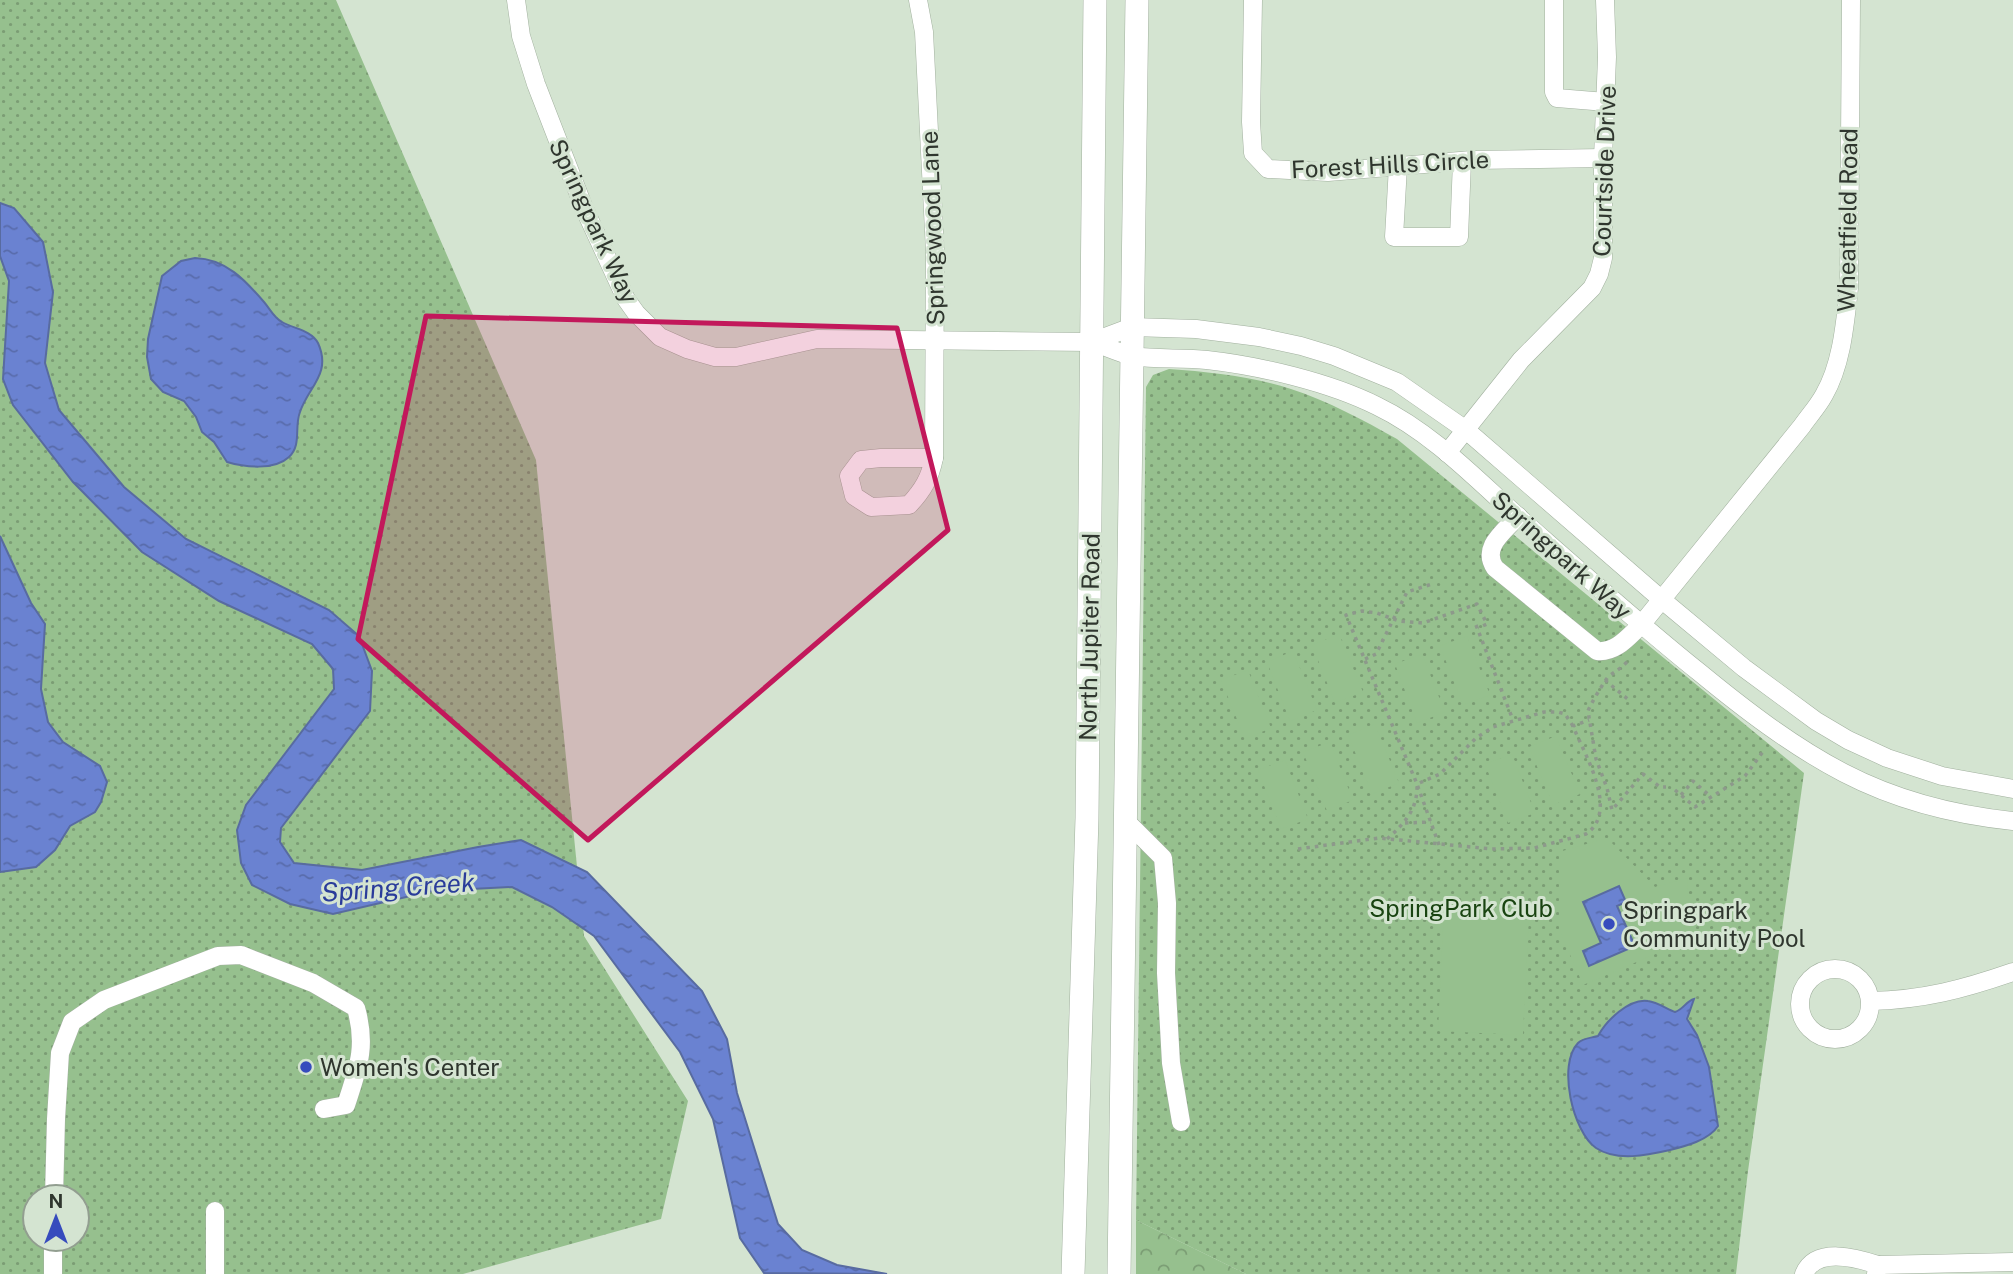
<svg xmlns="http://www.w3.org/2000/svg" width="2013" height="1274" font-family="'Public Sans',sans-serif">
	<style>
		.green { fill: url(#green-dots); fill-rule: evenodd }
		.forest { fill: url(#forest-crowns) }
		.pitch { fill: #96c08e }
		.water { fill: url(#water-ripples); stroke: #586ba0; stroke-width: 2 }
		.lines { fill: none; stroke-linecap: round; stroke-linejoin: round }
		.minor-casing { stroke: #a1b09e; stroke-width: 19 }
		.major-casing { stroke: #a1b09e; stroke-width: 24 }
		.path { stroke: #8d998b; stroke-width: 3.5; stroke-dasharray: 3.5 5; stroke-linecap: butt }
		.minor { stroke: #fff; stroke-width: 18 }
		.major { stroke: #fff; stroke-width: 23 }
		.marked { fill: #c2185b; fill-opacity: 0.2; stroke: #c2185b; stroke-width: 5; stroke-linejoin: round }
		.poi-dot { fill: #364bbd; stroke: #d4e4d1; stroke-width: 2.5 }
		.labels { text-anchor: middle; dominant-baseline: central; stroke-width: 6; stroke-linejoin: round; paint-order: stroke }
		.street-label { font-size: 24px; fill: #2f362e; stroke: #d4e4d1 }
		.park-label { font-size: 24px; fill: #194411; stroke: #d4e4d1 }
		.poi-label { font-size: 24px; fill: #2f362e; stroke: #d4e4d1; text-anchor: start }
		.water-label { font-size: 26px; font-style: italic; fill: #2a3c9a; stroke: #d4e4d1 }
	</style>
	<defs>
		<pattern id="green-dots" width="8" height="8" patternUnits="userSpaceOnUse" patternTransform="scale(1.75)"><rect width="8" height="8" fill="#96c08e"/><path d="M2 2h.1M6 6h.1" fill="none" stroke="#7b9d74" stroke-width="1.8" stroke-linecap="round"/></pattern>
		<pattern id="forest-crowns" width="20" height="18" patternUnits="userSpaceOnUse" patternTransform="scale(1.75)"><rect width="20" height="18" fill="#96c08e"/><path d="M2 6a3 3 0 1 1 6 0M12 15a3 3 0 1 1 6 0" fill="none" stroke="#7b9d74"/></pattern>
		<pattern id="water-ripples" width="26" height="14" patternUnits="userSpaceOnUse" patternTransform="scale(1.75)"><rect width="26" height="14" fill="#6a82d1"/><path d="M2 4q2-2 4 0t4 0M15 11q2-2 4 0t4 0" fill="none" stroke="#586baa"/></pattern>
	</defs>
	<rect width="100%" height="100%" fill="#d4e4d1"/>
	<g class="green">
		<path d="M0,0H336L536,460L584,936L688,1101L661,1219L463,1274H0ZM35,1197H77V1239H35Z"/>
		<path d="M1169,369C1210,372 1251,376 1291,389C1328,401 1363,420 1397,439L1804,773L1748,1171L1736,1274H1246L1136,1220L1146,387L1153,375Z"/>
	</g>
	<path class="forest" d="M1136,1220L1246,1274H1136Z"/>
	<g class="pitch">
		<path d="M1339,634L1363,692L1335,703L1312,645Z"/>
		<path d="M1467,636L1490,695L1463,705L1440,646Z"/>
		<path d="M1293,651L1317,710L1290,721L1267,662Z"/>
		<path d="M1422,654L1445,712L1417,723L1395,664Z"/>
		<path d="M1248,670L1271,728L1245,739L1221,680Z"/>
		<path d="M1375,724L1399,783L1372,794L1348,735Z"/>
		<path d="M1556,736L1580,794L1553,805L1529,747Z"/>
		<path d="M1330,742L1353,800L1327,811L1303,752Z"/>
		<path d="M1512,754L1535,813L1508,823L1485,764Z"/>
		<path d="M1285,760L1308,819L1281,829L1258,770Z"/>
		<path d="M1607,838L1655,887L1687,878L1690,939L1583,985L1559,929V852Z"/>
		<path d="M1444,909L1529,914L1523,1035L1438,1031Z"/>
	</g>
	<g class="water">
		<path d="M0,203L14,208L43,242L53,292L45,363L59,410L124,487L186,539L329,610L359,636L372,671L370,711L281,828L280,842L294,863L362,870L478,847L521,840L587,872L702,991L727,1039L737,1093L778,1224L802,1250L837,1265L887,1274L764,1273L740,1238L713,1119L680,1052L594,936L552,907L512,887L432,891L333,914L290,904L252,885L241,863L237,830L246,805L334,689L333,669L312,644L219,601L142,552L73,482L13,405L3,379L9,281L0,256Z"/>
		<path d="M195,258C226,259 245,280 264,302C270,309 274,318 282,322C294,329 311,330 318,343C332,374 308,387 300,412C294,427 302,445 289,457C274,471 244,467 227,462L214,442L202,432L196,417L184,401L163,392L151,379L147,357L148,339L162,276L181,261Z"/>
		<path d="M0,536L31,603L45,624L41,689L48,722L63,742L100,766L107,782L101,802L95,812L70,826L55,850L36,867L0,872Z"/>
		<path d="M1619,886L1626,902L1617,906L1635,946L1589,966L1583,951L1601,943L1583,902Z"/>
		<path d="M1694,999L1687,1019L1697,1035L1709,1067L1718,1126C1709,1140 1686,1146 1670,1150C1648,1155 1617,1162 1596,1148C1573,1132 1557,1065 1578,1043C1583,1038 1591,1038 1598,1036C1606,1021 1629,998 1648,1001C1657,1002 1667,1009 1675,1012C1684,1009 1686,1001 1694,999Z"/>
	</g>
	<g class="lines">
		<g class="minor-casing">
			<g id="minor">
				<path d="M516,0L521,36L536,84L584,208L626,299L636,313L660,337L687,349L715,357H736L817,339L1092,342L1132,327L1196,329L1259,337L1301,346L1334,356L1397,382L1466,430L1661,599L1744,668L1816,721L1848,740L1887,758L1942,776L2013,789"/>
				<path d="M918,0L924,32L935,251L934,458"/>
				<path d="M1253,0L1251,122L1253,153L1268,169L1328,172L1472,160L1603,158"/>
				<path d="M1554,0V92L1557,98L1606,102"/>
				<path d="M1398,166L1394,237H1459L1462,161"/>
				<path d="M1092,342C1105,346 1119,353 1132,356C1157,360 1183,357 1207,360C1260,366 1329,382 1377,406C1433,433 1478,481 1524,522C1582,573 1639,624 1699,672C1744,709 1792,746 1844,773C1896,800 1955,815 2013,821"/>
				<path d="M1447,453L1521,360L1592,288L1599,274L1603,258V158L1607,57L1605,0"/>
				<path d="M881,458H934C930,478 923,490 909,505L871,507L854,496L849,476L861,460Z"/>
				<path d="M1518,516C1504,532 1481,547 1495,568L1597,651C1616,653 1628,637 1641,625L1802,426C1809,416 1818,406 1824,395C1842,364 1845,323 1849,288L1851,0"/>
				<path d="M1124,819L1163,858L1167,903L1166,973L1171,1063L1181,1122"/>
				<circle cx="1835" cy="1004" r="35"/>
				<path d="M1870,1001C1923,1000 1964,989 2013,972"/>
				<path d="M54,1197L56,1119L60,1053L72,1022L104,1000L218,956L241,955L313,983L356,1008C367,1047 358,1068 346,1105L324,1109"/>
				<path d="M215,1211V1274"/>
				<path d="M1878,1265L2013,1262"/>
				<path d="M53,1274V1239"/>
				<path d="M1804,1274C1816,1246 1857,1258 1878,1265L1876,1274"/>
			</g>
		</g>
		<g class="major-casing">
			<g id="major">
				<path d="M1073,1274L1087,818L1095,0"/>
				<path d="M1119,1274L1137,0"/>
			</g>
		</g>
		<g class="path">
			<path d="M1476,625L1513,720"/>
			<path d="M1365,659L1376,654L1407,592L1432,584"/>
			<path d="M1627,662C1620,669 1616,671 1609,676C1606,678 1589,707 1588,711L1596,759L1607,788L1612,810L1643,774L1660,787H1666"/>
			<path d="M1605,680L1630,701"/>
			<path d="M1675,790L1695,807L1745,776L1765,749"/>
			<path d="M1681,795L1693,781L1711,797"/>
			<path d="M1405,823L1431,822"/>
			<path d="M1387,839C1405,823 1418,809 1417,784L1346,615L1362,611L1377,613L1399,621L1423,623L1477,604L1487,624L1478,628"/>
			<path d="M1439,845L1417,784L1440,774L1476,738L1493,727L1544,712H1558L1565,714L1573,726"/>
			<path d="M1298,849L1379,838L1492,849L1534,848L1586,834C1620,811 1584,754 1573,726L1589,720"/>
		</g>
		<use href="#minor" class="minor"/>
		<use href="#major" class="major"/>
	</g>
	<path class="marked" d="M426,316L897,328L948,530L588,840L358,639Z"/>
	<g class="poi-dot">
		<circle cx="1609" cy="924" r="7"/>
		<circle cx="306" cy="1067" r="7"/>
	</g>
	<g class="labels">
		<g class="street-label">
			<text transform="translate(1390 164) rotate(-3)">Forest Hills Circle</text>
			<text transform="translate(1604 171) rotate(-88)">Courtside Drive</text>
			<text transform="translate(1847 220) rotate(-89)">Wheatfield Road</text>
			<text transform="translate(594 221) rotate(65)">Springpark Way</text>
			<text transform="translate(932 228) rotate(-92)">Springwood Lane</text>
			<text transform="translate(1562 555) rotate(42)">Springpark Way</text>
			<text transform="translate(1089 637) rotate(-89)">North Jupiter Road</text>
		</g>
		<g class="park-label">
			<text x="1461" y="908">SpringPark Club</text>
		</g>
		<g class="poi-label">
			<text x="1623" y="910">Springpark<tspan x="1623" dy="28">Community Pool</tspan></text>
			<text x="320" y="1067">Women's Center</text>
		</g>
		<g class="water-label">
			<text transform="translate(398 887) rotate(-4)">Spring Creek</text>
		</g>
	</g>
	<g transform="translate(56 1218)"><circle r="33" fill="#d4e4d1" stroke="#929e90" stroke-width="2"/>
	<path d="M0-5L12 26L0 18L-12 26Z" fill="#364bbd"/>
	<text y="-10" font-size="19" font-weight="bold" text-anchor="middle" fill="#2f362e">N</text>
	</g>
</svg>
